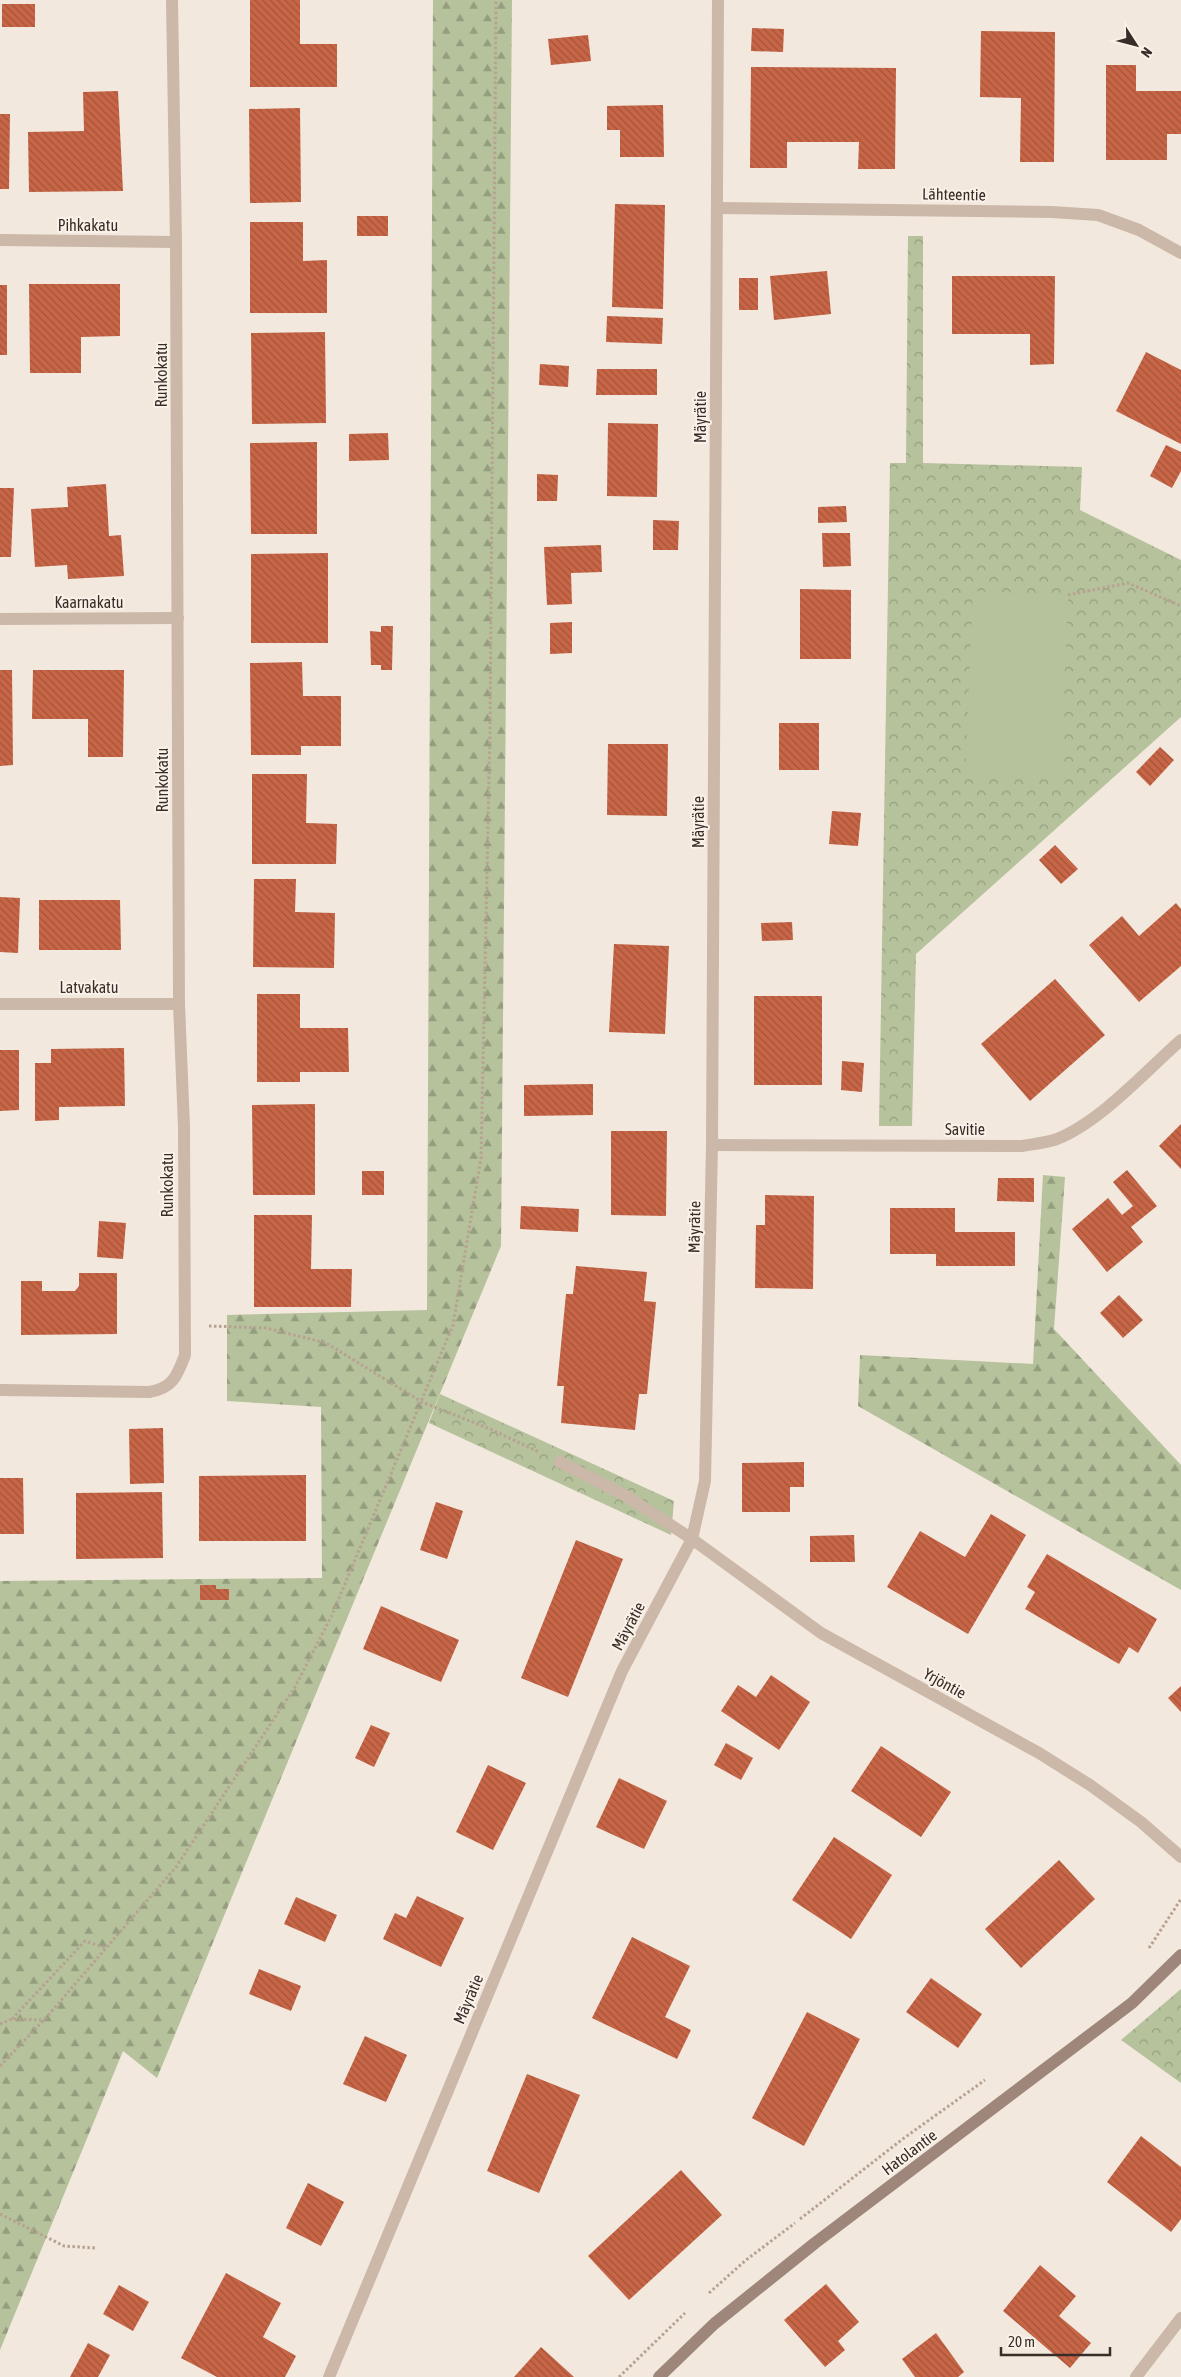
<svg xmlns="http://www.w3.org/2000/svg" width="1181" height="2377" font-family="'Asap Condensed',sans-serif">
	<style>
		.forest { fill: url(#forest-firs) }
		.park { fill: url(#park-crowns) }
		.pitch { fill: #b5c29c }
		.building { fill: url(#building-back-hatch) }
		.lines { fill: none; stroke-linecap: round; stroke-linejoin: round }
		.path { stroke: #b7a292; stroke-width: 3; stroke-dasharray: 2.5 2.5; stroke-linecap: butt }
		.lane { stroke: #cbb8a8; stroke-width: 12 }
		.street { stroke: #cbb8a8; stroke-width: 12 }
		.secondary { stroke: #9e877a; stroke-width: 12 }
		.labels { text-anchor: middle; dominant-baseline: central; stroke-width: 4; stroke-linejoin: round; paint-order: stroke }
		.street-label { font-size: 16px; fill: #382d28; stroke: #faf2e9 }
	</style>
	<defs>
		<pattern id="forest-firs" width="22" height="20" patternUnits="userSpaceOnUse" patternTransform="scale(1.25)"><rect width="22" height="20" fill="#b5c29c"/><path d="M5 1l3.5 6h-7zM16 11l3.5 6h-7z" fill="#949e7f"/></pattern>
		<pattern id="park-crowns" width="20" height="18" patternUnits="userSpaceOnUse" patternTransform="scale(1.25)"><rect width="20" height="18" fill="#b5c29c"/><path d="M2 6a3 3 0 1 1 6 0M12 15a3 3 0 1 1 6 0" fill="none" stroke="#949e7f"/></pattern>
		<pattern id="building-back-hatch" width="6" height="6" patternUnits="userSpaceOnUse" patternTransform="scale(1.25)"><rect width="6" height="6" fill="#c76546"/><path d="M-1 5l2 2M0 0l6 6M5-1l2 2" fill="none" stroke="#a3543a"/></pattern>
	</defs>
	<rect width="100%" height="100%" fill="#f2e8dd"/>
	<g class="forest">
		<path d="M433,0H512L501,1246L157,2078L123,2051L0,2350V1581L322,1578L321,1407L227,1401V1315L427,1310Z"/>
		<path d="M1043,1175L1065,1177L1054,1329L1181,1465V1590L858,1406L860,1355L1033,1364Z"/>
	</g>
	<g class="park">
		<path d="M908,236H923V463L1082,467L1080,510L1181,560V717L916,954L912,1126H879L890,463H906Z"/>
		<path d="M440,1394L674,1501L671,1535L429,1423Z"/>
		<path d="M1181,1989V2083L1121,2040Z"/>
	</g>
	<path class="pitch" d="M973,591L1068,595L1061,779L965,776Z"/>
	<g class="building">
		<path d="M250,0H300V44H337V87H250Z"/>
		<rect x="2" y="4" width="33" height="23"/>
		<path d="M752,28L784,29L783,52L751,51Z"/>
		<path d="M981,31L1055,32L1054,162H1020L1021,98L980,97Z"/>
		<path d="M588,35L591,61L551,65L548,39Z"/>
		<path d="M1106,65H1136V91H1181V134H1167V160H1106Z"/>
		<path d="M751,67L896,68L895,169H858L859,142H787V168H750Z"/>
		<path d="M118,91L123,191L29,192L28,132L84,131L83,92Z"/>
		<path d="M663,105L664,157H620V130H607V106Z"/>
		<path d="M300,108L301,202L250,203L249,109Z"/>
		<path d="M0,114H10L9,189H0Z"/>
		<path d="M615,204L665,205L663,309L612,307Z"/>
		<rect x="357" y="216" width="31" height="20"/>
		<path d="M250,222H303V261L327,260V313H250Z"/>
		<path d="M827,271L831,314L774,320L770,276Z"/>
		<path d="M952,276H1055L1054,364L1030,365V334H952Z"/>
		<rect x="739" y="278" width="19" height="32"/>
		<path d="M29,284H120V336L81,337V373H30Z"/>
		<rect x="0" y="285" width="7" height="70"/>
		<path d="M607,316L663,318L662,344L606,342Z"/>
		<path d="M325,332L326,423L252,424L251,333Z"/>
		<path d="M1146,352L1181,370V444L1116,411Z"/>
		<path d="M540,364L569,366L568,387L539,385Z"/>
		<path d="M597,369H657V395H596Z"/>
		<path d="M608,423L658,424L657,497L607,496Z"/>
		<path d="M388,433L389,460L349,461V434Z"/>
		<path d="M317,442V534H251L250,443Z"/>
		<path d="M1166,445L1181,452V471L1172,488L1150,476Z"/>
		<path d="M537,474L558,475L557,501H537Z"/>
		<path d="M106,484L109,536L121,535L124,576L68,579L67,565L35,567L31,509L68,507L67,487Z"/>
		<path d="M0,488H14L11,557H0Z"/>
		<path d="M846,506L847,522L818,523V507Z"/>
		<path d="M653,520L679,521L678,550H653Z"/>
		<path d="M822,533H850L851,566L823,567Z"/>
		<path d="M601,545L602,572L571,573L572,604L547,605L544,547Z"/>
		<path d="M328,553V643H251V554Z"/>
		<path d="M800,589L851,590V659H800Z"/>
		<path d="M572,622V653L550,654V623Z"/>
		<path d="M381,626H393L392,670H381V665H371L370,631L381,632Z"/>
		<path d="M302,662L303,696H341V746H301V755H251L250,663Z"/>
		<path d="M0,670H12L13,765L0,766Z"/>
		<path d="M33,670H124L123,757H88V719H32Z"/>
		<rect x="779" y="723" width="40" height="47"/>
		<path d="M608,744H668L667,816L607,815Z"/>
		<path d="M1160,747L1174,760L1150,786L1136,772Z"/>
		<path d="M252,774H307L306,823L337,824L336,864H252Z"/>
		<path d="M832,811L861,813L858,846L829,844Z"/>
		<path d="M1055,845L1078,869L1061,884L1039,860Z"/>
		<path d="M254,879H296L295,912L335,913L334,968L253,967Z"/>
		<path d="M0,897L20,898L18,953L0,952Z"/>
		<path d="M39,900H120L121,950H39Z"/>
		<path d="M1176,903L1181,909V966L1139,1002L1089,945L1122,916L1139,936Z"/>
		<path d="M792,922L793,940L762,941L761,923Z"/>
		<path d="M614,944L669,946L665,1034L609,1032Z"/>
		<path d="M1055,979L1105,1035L1030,1101L981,1044Z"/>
		<path d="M257,994H300V1028H348L349,1072H300V1082H257Z"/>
		<rect x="754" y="996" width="68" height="89"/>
		<path d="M124,1048L125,1106L59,1107V1120L35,1121V1063H51V1049Z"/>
		<path d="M0,1050H19V1110L0,1111Z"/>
		<path d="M842,1061L864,1063L862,1092L841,1090Z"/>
		<path d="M593,1084V1115L524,1116V1085Z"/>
		<path d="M315,1104V1195H253L252,1105Z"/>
		<path d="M1181,1124V1169L1159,1146Z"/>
		<path d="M611,1131H667L666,1216L611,1215Z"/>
		<path d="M1127,1170L1157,1206L1131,1227L1143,1242L1107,1272L1072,1229L1108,1198L1122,1215L1133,1206L1113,1182Z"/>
		<rect x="362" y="1171" width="22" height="24"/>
		<path d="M998,1178H1034V1202L997,1201Z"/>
		<path d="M765,1195L814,1196L813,1289L755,1288L756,1225H765Z"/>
		<path d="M521,1206L579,1209L578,1232L520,1229Z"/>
		<path d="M890,1208H955V1232H1015V1266H936V1254H890Z"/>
		<path d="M254,1215H312L311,1269H352L351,1307H254Z"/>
		<path d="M99,1221L126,1223L123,1259L97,1257Z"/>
		<path d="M576,1266L647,1272L644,1301L656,1302L647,1394H639L635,1430L561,1423L564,1386H557L566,1294H573Z"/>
		<path d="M79,1273H117V1334L21,1335V1281H42V1291H75L79,1286Z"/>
		<path d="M1119,1295L1143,1320L1123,1338L1100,1313Z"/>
		<path d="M163,1428L164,1483L130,1484L129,1429Z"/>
		<path d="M804,1462V1487H790V1512H742V1463Z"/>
		<path d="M306,1475V1541H199V1476Z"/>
		<path d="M0,1478H23L24,1534H0Z"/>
		<path d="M162,1492L163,1558L76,1559V1493Z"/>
		<path d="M436,1502L463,1511L447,1559L420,1550Z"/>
		<path d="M991,1514L1026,1535L968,1634L887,1587L920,1531L965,1557Z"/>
		<path d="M854,1535L855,1562H810V1536Z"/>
		<path d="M576,1540L623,1559L568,1697L521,1678Z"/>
		<path d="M1047,1554L1157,1619L1138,1653L1129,1647L1119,1664L1025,1609L1035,1592L1027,1587Z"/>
		<path d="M200,1585H216V1589H229V1600H200Z"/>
		<path d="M381,1606L459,1640L441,1682L363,1649Z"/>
		<path d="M771,1675L810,1702L779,1750L721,1711L738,1685L756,1697Z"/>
		<path d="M1181,1686V1712L1168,1698Z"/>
		<path d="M371,1725L390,1733L374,1767L355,1758Z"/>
		<path d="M726,1743L753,1758L741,1780L714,1765Z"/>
		<path d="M881,1746L951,1792L921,1837L851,1791Z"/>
		<path d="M488,1765L526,1783L493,1850L456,1832Z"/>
		<path d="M619,1778L667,1801L644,1849L596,1827Z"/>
		<path d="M834,1837L892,1875L851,1939L792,1900Z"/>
		<path d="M1059,1860L1095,1899L1021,1968L985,1929Z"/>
		<path d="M417,1896L464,1918L441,1967L383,1939L395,1913L406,1918Z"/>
		<path d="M296,1897L337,1915L325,1942L284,1924Z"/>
		<path d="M632,1937L690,1966L665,2017L691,2030L677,2059L592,2018Z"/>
		<path d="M259,1969L301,1986L291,2011L249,1994Z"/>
		<path d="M931,1978L982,2014L958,2048L906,2012Z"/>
		<path d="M807,2012L860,2039L804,2146L752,2118Z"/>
		<path d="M365,2036L407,2055L386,2102L343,2084Z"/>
		<path d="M527,2074L580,2095L539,2193L487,2171Z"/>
		<path d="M1141,2136L1181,2167V2219L1171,2232L1107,2182Z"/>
		<path d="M681,2170L722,2215L629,2300L588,2256Z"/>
		<path d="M308,2183L344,2202L321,2246L286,2228Z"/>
		<path d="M1040,2265L1076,2296L1059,2316L1091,2343L1070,2368L1003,2311Z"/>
		<path d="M226,2273L281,2303L263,2337L296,2356L285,2377H217L181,2358Z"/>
		<path d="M826,2284L859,2322L838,2341L845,2350L825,2367L784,2320Z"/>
		<path d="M119,2285L149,2302L133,2331L103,2314Z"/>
		<path d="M936,2333L964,2372L958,2377H915L902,2359Z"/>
		<path d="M88,2343L110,2355L98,2377H70Z"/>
		<path d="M541,2347L574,2377H514Z"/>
	</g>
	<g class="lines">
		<g class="path">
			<path d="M1068,595L1128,583L1181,606"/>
			<path d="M209,1326L266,1328L326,1343L422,1402L490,1429L539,1452"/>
			<path d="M1149,1948L1181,1899"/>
			<path d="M12,2019L85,1941L106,1948"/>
			<path d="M0,2024L12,2019L44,2020"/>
			<path d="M0,2066L44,2020L176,1867L295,1687L332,1615L453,1325L481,1158L490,732L496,0"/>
			<path d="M0,2214L64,2246L95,2248"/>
			<path d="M800,2219L904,2138L985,2080"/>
			<path d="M709,2293L746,2260L795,2223"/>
			<path d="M619,2377L685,2313"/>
		</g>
		<path class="lane" d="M560,1462L628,1497L692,1539"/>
		<g class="street">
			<path d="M718,208L1052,212L1098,215L1139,230L1181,253"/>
			<path d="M0,240L176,242"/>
			<path d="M0,619L178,618"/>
			<path d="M0,1004H179"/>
			<path d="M712,1145L1022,1146C1034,1144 1046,1143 1057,1139C1100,1122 1146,1071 1181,1040"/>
			<path d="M0,1390L149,1392C173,1388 177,1376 185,1355L184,1127L179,1004L176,242L172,0"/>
			<path d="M692,1539L821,1633L1039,1753L1090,1785L1141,1822L1181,1857"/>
			<path d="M329,2377L622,1671L692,1539L705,1481L712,1145L718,0"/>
			<path d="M1136,2377L1181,2318"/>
		</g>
		<path class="secondary" d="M659,2377L714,2324L815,2243L1132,2003L1181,1955"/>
	</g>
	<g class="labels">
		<g class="street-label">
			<text transform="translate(954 194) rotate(1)">Lähteentie</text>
			<text x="88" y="225">Pihkakatu</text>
			<text transform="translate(161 375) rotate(-90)">Runkokatu</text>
			<text transform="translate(700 417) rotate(-90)">Mäyrätie</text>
			<text x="89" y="602">Kaarnakatu</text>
			<text transform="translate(162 780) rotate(-90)">Runkokatu</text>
			<text transform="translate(698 822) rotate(-90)">Mäyrätie</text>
			<text x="89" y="987">Latvakatu</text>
			<text x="965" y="1129">Savitie</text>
			<text transform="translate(167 1185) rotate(-90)">Runkokatu</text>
			<text transform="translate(694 1227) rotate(-89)">Mäyrätie</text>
			<text transform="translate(628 1626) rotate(-62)">Mäyrätie</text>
			<text transform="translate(945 1683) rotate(29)">Yrjöntie</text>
			<text transform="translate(468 1999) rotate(-67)">Mäyrätie</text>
			<text transform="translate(909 2152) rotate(-37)">Hatolantie</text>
		</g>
	</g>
	<g transform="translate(1136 45) rotate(126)" stroke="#faf2e9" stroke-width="4" paint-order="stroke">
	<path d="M0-4L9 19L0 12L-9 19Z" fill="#382d28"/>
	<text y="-8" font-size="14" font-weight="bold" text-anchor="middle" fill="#382d28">N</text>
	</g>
	<path d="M1001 2347v8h109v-8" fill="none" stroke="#382d28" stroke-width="2.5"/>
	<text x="1008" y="2347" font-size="15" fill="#382d28" stroke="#faf2e9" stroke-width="4" paint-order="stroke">20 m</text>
</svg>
